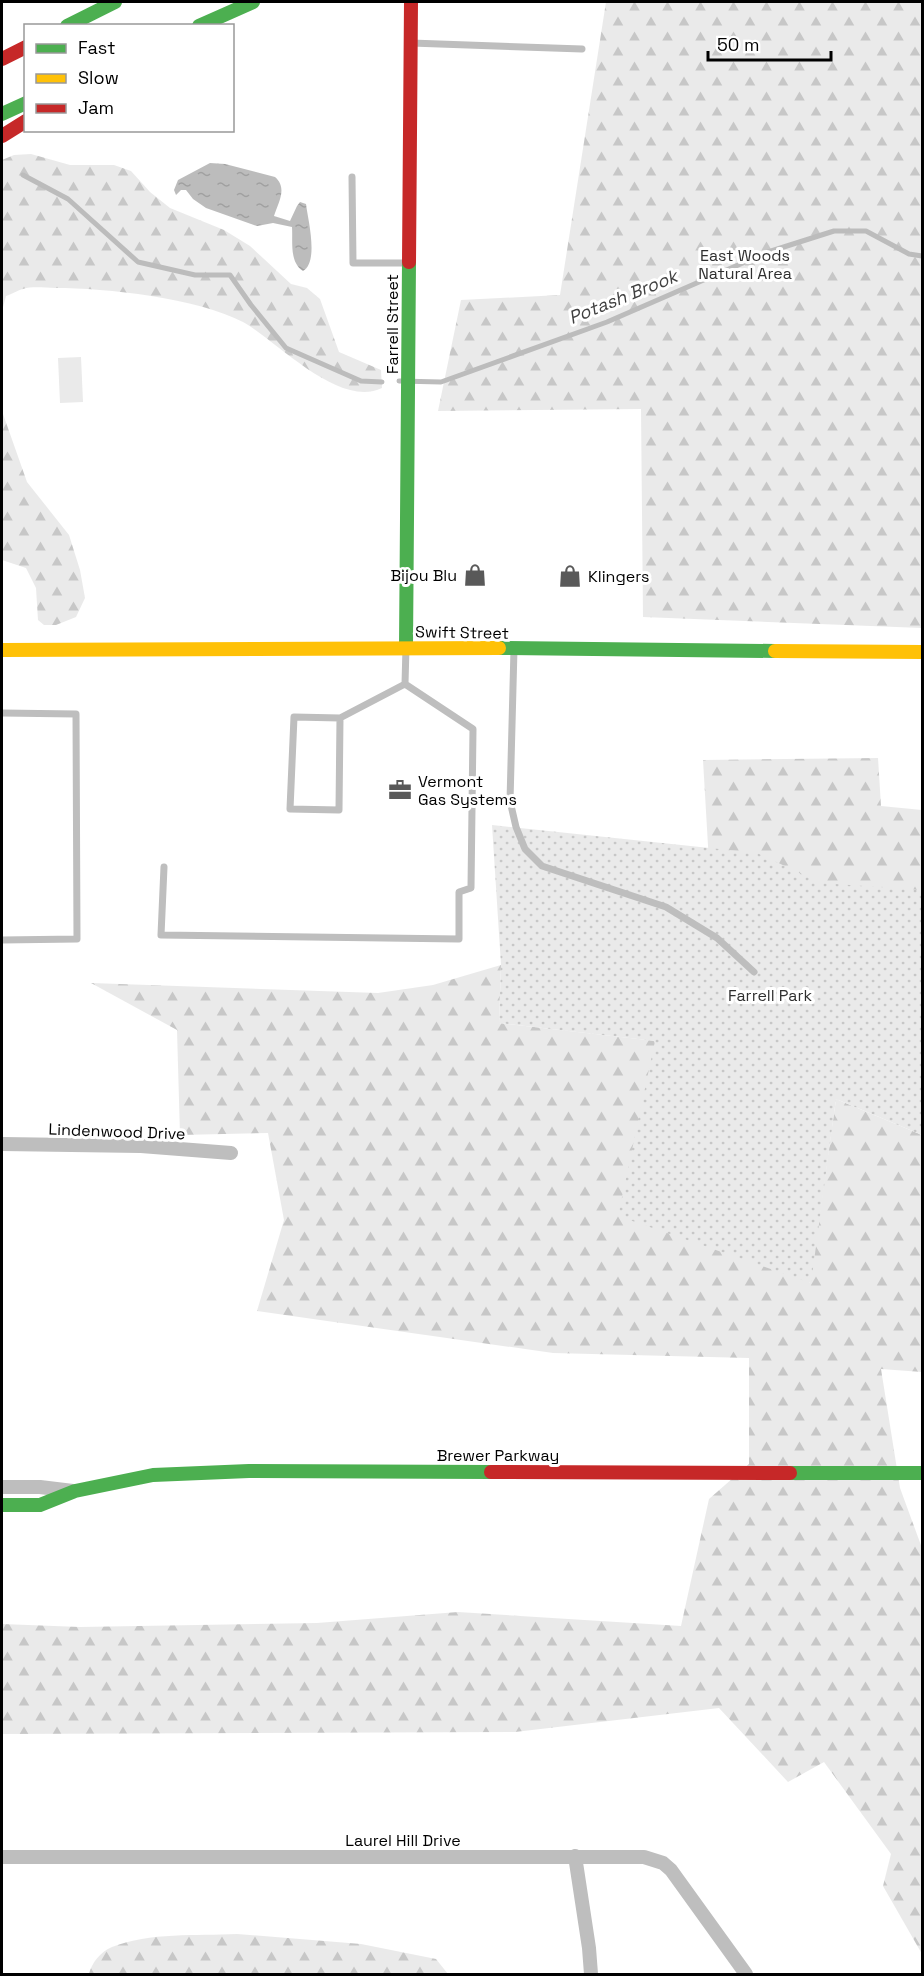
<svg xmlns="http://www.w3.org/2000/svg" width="924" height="1976" font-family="'Space Grotesk',sans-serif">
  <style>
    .grass { fill: #eaeaea }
    .forest { fill: url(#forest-firs) }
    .park { fill: url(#park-dots) }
    .water { fill: url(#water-ripples) }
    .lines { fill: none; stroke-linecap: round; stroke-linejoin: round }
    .stream { stroke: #bcbcbc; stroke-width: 5 }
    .lane { stroke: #bebebe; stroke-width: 7 }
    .street { stroke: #bebebe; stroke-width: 14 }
    .fast { stroke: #4caf50; stroke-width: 14 }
    .slow { stroke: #ffc107; stroke-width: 14 }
    .jam { stroke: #c62828; stroke-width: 14 }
    .labels { text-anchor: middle; stroke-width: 6; stroke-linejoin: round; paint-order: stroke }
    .park-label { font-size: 16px; fill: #2f2f2f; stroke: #fff }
    .street-label { font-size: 16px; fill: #000; stroke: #fff }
    .poi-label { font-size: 16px; fill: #000; stroke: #fff; text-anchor: start }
    .water-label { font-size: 18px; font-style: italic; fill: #404040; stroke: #fff }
  </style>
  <defs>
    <pattern id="forest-firs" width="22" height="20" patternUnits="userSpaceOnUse" patternTransform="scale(1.5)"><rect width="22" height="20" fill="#eaeaea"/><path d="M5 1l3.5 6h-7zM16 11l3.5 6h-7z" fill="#c7c7c7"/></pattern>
    <pattern id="park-dots" width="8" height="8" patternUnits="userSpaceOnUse" patternTransform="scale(1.5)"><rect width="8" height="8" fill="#eaeaea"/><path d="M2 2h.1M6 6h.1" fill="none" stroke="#c7c7c7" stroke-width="1.8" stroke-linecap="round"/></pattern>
    <pattern id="water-ripples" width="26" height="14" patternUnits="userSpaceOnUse" patternTransform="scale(1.5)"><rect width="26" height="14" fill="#bcbcbc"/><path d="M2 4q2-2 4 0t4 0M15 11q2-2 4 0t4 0" fill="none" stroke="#a0a0a0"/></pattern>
  </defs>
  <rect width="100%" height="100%" fill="#fff"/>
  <path class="grass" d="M81,357L83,402L60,403L58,358Z"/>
  <path class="forest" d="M606,2H922V628L643,617L641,409L438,411L461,300L560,295Z
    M31,154L70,165H114L131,171L150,192L170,208L224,230L250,246L291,284L307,288L320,299L339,352L381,370L382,388C339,409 277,341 243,322C197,298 107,288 55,288C45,288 33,286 23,289C18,290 12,294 6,296L2,311V160L14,155Z
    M2,359L3,414L27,482L69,535L80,570L85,598L76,617L56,625H44L38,620L36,588L26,568L2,560Z
    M878,758L881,806L922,810V1014L712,914L703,760Z
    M501,965L499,1023L656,1041L810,1283L836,1099L922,1135V1372L881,1369L900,1488L922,1548V1954L883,1886L891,1854L824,1762L788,1782L719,1708L515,1732L2,1734V1624L80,1627L317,1623L458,1612L681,1626L709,1499L749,1464V1358L553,1353L257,1311L284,1220L268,1133L180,1135L177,1030L91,983L378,993L433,985Z
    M237,1934L361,1944L436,1959L448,1974H89C91,1964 101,1951 112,1947C150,1932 196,1936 237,1934Z"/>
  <path class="park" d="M492,825L757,853L821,883L922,890V1135L836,1099L811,1283L618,1216L655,1041L499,1023L501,965Z"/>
  <path class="water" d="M210,163L225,164L275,177C288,188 278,203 274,216L290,221L297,206L300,202L306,204C308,220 319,262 303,271C289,262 293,241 292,227L273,223L257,226L206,208L193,199L186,190H181L176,195L174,190L178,180Z"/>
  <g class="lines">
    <path class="stream" d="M23,175L68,199L138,262L195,275H230L251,305L286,348L361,381L382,382
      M399,381L441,382L607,322L768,252L834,231H866L909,254L922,256"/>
    <path class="lane" d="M411,43L582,49
      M352,177L353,263H408
      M514,649L510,801L516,827L525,849L542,866L666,907L717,938L754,972
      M2,713L76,714L77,939L2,940
      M340,718L339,810L290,809L294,717L340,718L405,684L406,647
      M164,867L161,935L459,939V892L471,888L473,729L405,684"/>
    <path class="street" d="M2,1144L141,1146L231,1153
      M2,1487H40L73,1491
      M575,1856L589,1948L591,1974
      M2,1857H644L663,1863L671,1870L746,1974"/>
    <path class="fast" d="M67,26L115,2
      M199,26L253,2
      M2,114L26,103
      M406,647L409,262
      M499,648L775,651
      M790,1473H922
      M2,1505H40L75,1491L153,1475L249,1471L491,1472"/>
    <path class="slow" d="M2,650L499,648
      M775,651L922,652"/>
    <path class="jam" d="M2,59L26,47
      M2,136L26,121
      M409,262L411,2
      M491,1472L790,1473"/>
  </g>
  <defs>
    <g id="shop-bare" transform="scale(1.8)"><path d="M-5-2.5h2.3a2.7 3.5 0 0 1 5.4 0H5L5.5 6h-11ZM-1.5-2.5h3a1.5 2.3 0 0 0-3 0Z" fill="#595959" stroke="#fff" stroke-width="2.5" paint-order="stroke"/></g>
    <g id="office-bare" transform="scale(1.8)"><path d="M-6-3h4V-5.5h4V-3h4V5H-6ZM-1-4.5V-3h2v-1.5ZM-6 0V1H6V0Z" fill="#595959" stroke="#fff" stroke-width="2.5" paint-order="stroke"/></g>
  </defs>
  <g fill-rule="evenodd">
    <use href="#shop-bare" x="475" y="575"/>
    <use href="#shop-bare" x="570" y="576"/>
    <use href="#office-bare" x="400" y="790"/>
  </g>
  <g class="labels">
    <g class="park-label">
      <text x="745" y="261">East Woods<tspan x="745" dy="18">Natural Area</tspan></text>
      <text x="770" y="1001">Farrell Park</text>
    </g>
    <g class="street-label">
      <text transform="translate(392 324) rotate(-90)" y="6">Farrell Street</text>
      <text transform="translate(462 632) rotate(1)" y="6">Swift Street</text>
      <text transform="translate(117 1131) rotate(2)" y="6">Lindenwood Drive</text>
      <text x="498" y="1461">Brewer Parkway</text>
      <text x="403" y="1846">Laurel Hill Drive</text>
    </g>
    <g class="poi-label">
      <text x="457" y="581" text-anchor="end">Bijou Blu</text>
      <text x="588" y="582">Klingers</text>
      <text x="418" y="787">Vermont<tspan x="418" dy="18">Gas Systems</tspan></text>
    </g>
    <g class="water-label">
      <text transform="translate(623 297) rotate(-22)" y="6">Potash Brook</text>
    </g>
  </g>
  <rect width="924" height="1976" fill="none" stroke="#000000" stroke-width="6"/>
  <rect x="24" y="24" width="210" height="108" fill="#ffffff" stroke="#999999" stroke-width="1.5"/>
  <rect x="36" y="44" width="30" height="9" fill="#4caf50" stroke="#999999" stroke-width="1.5"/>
  <text x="78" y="54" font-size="18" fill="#000000">Fast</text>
  <rect x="36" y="74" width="30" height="9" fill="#ffc107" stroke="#999999" stroke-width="1.5"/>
  <text x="78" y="84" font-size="18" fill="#000000">Slow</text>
  <rect x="36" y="104" width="30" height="9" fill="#c62828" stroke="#999999" stroke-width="1.5"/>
  <text x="78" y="114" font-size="18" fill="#000000">Jam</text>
  <path d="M708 51v9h123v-9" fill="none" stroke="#000000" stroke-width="3"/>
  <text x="717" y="51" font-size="18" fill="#000000" stroke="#ffffff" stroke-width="4.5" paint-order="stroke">50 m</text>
</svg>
